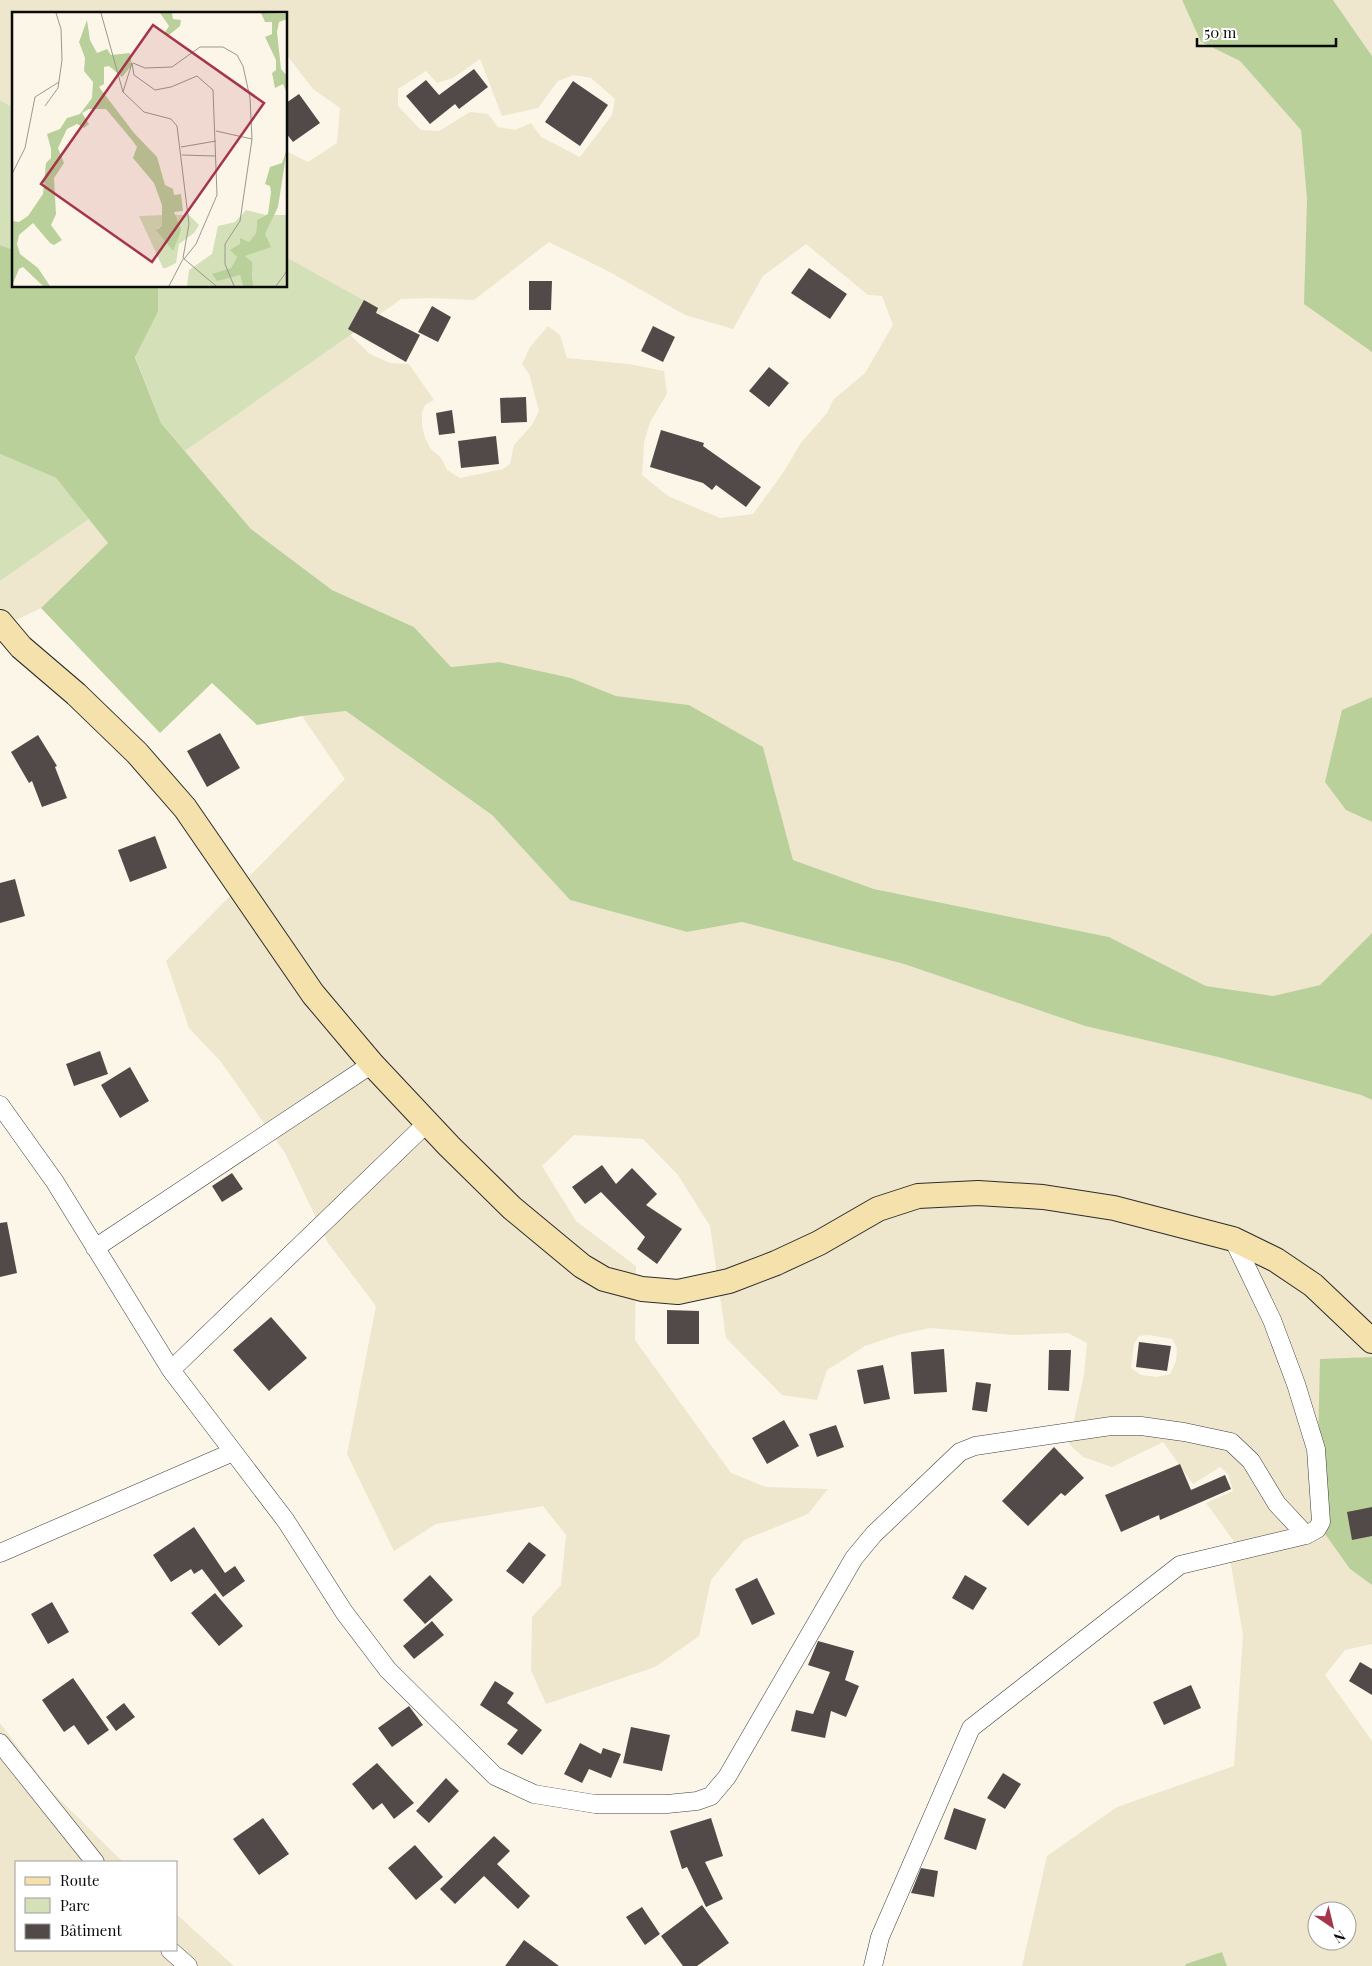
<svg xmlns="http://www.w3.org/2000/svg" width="1372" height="1966" font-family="'Playfair Display',serif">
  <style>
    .farmland { fill: #eee7cd; fill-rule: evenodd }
    .green { fill: #d4e1b8 }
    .forest { fill: #bad09a }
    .building { fill: #514a48 }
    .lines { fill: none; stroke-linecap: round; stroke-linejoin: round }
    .street-casing { stroke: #3d3d3d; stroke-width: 19 }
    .secondary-casing { stroke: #2c2c2c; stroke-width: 26 }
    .street { stroke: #fff; stroke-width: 18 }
    .secondary { stroke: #f4e1ac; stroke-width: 24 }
    .inset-road { fill: none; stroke: #9b9890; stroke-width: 1 }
    .view { fill: #a6354b; fill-opacity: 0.15; stroke: #a6354b; stroke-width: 2.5 }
    .inset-edge { fill: none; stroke: #0a0a0a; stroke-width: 2.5 }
  </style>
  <rect width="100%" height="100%" fill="#fcf6e9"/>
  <path class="farmland" d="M0,0H1182L1201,42L1240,61L1301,130L1307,200L1366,347L1372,352V697L1342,710L1346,810L1372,822V933L1320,985L1273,996L1206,986L1109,937L874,889L793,860L763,747L689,705L616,696L571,678L499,662L451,667L414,627L332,590L251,529L185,451L350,335L370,354L390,363L409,364L434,400L425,405L422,413V425L425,438L431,449L442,459L447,470L460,478L503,469L510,464L514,445L532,425L539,411L529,374L522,364L530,347L548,326L560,335L567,358L629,364L664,371L667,394L650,422L644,443L642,475L668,496L720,518L753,514L785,470L800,444L827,413L833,400L865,373L893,325L882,296L868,295L806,244L763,276L733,329L685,315L608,271L549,242L474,300L430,298L401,299L376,317L375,315L378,308L286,257V151L308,162L337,143L340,108L313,89L286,54V14H14V108L0,100ZM480,59L502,116L538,108L558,81L574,75L591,78L615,99L612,115L580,157L541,137L531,123L515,130L498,127L488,114L470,112L439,131L421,130L398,106V89L426,71L437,83L453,78Z
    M1333,0H1372V56Z
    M89,519L108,543L41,608L0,628V581Z
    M346,711L492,815L570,900L687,932L742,922L904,964L1085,1026L1222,1058L1361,1095L1372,1100V1357L1320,1360L1350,1569L1372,1585V1644L1345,1650L1325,1675L1372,1741V1966H1227L1222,1952L1185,1966H1022L1047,1856L1117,1807L1234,1766L1243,1635L1229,1553L1235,1543L1206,1503L1233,1491L1228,1474L1220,1467L1193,1484L1163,1442L1112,1467L1083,1457L1069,1444L1084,1374L1087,1343L1068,1333L1013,1335L930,1328L898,1335L865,1346L827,1370L817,1400L782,1395L726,1338L710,1226L678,1175L643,1139L574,1135L542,1166L576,1221L636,1266L635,1340L731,1473L766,1487L828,1489L808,1514L744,1540L711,1580L699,1636L655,1667L546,1704L531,1670L532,1617L561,1585L566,1535L543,1506L436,1524L394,1551L347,1454L376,1306L328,1243L285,1153L221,1062L189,1028L166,961L345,779L302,716ZM1149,1335L1172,1339L1177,1348L1176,1361L1170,1374L1156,1377L1141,1375L1131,1368L1134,1344L1139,1336ZM1317,1911H1347V1941H1317Z
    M0,1723L50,1790L123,1862H16V1950H176V1914L234,1966H0Z"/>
  <path class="green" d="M0,100L14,108V250L0,245Z
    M286,257L378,308L375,315L376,317L185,451L161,423L135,356L158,312V286H286Z
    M0,454L56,478L89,519L0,581Z"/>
  <path class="forest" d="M1182,0H1333L1372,56V352L1304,304L1307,200L1301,130L1240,61L1201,42Z
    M0,245L14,250V286H78L81,288L158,286V312L135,357L161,423L251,529L332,590L414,627L451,667L499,662L571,678L616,696L689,705L763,747L793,860L874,889L1109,937L1206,986L1273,996L1320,985L1372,933V1100L1361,1095L1222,1058L1085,1026L904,964L742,922L687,932L570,900L492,815L346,711L302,716L257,725L212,683L160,733L41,608L108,543L56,478L0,454Z
    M1372,697V822L1346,810L1325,782L1342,710Z
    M1372,1357V1585L1350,1569L1311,1514L1318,1447L1320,1359Z
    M1222,1952L1227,1966H1185L1186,1964Z"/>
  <path class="building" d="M474,69L488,87L459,109L455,104L430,124L406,96L426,80L439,95Z
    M573,81L608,105L580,146L545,122Z
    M299,94L320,123L293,142L286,133V103Z
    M809,268L847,294L830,319L791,293Z
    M529,281H552L551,310H529Z
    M364,300L378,308L376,313L420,335L406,362L348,329Z
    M432,306L451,317L438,342L418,332Z
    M653,326L675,337L663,362L641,351Z
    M769,367L789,383L769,407L749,391Z
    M526,397L527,422L501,423L500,398Z
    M452,410L455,433L439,435L436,413Z
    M661,430L704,443L703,446L761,487L746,507L716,485L712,490L703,483L650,467Z
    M496,436L499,464L461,468L458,441Z
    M220,733L240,768L207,787L187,751Z
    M38,735L57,766L55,767L67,798L42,807L32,781L29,783L11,752Z
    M155,836L167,868L130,882L118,850Z
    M15,879L25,916L0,923V883Z
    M100,1051L108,1074L74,1086L66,1064Z
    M130,1067L149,1101L120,1118L101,1085Z
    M602,1165L616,1184L632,1168L657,1194L646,1205L682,1229L657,1264L637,1249L645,1237L601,1192L585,1204L572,1187Z
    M232,1173L243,1189L222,1202L212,1186Z
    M7,1222L17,1273L0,1277V1223Z
    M667,1310L699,1311V1344H667Z
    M271,1317L307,1358L269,1391L233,1350Z
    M1139,1342L1171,1346L1167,1371L1136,1367Z
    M944,1349L947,1392L914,1394L911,1352Z
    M1049,1350H1071L1069,1391L1048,1390Z
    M883,1365L890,1399L864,1404L857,1370Z
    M976,1382L991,1384L987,1412L972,1410Z
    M784,1420L799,1446L767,1464L752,1438Z
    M836,1425L844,1447L817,1457L809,1434Z
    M1054,1447L1084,1478L1065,1496L1061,1493L1028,1526L1002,1501Z
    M1180,1464L1191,1490L1225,1475L1231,1489L1160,1520L1159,1515L1121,1532L1105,1495Z
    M1372,1507V1536L1352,1540L1347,1512Z
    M194,1527L225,1573L235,1566L245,1581L223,1597L202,1569L194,1574L191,1569L171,1582L153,1555Z
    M529,1542L546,1555L523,1584L506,1571Z
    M430,1575L453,1600L425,1624L403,1600Z
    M965,1575L987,1588L973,1610L952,1598Z
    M757,1578L775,1614L752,1625L735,1589Z
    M215,1593L243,1626L219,1646L191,1613Z
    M52,1602L69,1632L48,1644L31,1614Z
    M432,1621L444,1635L414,1659L403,1646Z
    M818,1641L854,1651L845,1680L859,1686L846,1717L831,1711L825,1738L791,1731L796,1710L813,1714L830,1672L808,1665Z
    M1360,1662L1372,1669V1695L1349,1681Z
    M73,1678L109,1730L88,1745L74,1725L64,1732L42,1700Z
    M495,1681L514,1693L507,1703L542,1730L522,1755L507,1744L518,1730L480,1705Z
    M1191,1685L1201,1708L1164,1725L1153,1702Z
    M124,1703L135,1717L116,1731L106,1717Z
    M409,1706L423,1725L392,1747L378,1728Z
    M631,1727L670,1735L662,1771L623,1763Z
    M580,1743L601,1754L603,1748L621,1754L611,1778L589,1769L582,1783L564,1774Z
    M377,1763L414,1803L394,1819L382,1803L373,1810L352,1784Z
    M1003,1773L1021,1784L1005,1809L987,1798Z
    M446,1778L459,1791L429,1823L416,1811Z
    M954,1808L986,1819L976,1850L944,1839Z
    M263,1818L289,1854L259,1875L233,1839Z
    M711,1818L723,1856L705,1862L723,1899L706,1907L687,1867L682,1869L670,1831Z
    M494,1836L510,1851L497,1864L530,1896L518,1909L484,1876L455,1904L440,1889Z
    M415,1845L443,1877L416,1900L388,1868Z
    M921,1868L938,1871L934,1897L911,1893Z
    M702,1905L729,1943L697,1966H683L661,1936Z
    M642,1907L660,1934L645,1945L626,1917Z
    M524,1940L559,1966H505Z"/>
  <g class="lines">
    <g class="street-casing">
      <path id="street" d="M0,1105L55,1182L171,1370L286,1521L344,1612L388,1670L495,1776L534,1794L595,1804H667L697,1801L711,1796L727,1777L854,1558L874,1534L960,1452L975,1446L1111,1426H1141L1184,1432L1231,1442L1251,1461L1277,1504L1306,1535L1317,1529L1321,1522L1316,1449L1296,1384L1272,1320L1233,1239
        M95,1248L372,1064
        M171,1370L427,1123
        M0,1553L233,1452
        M0,1743L95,1862
        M170,1950L188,1966
        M873,1966L880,1937L971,1728L1180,1565L1306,1535"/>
    </g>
    <g class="secondary-casing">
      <path id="secondary" d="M0,622L21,647L76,694L137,753L185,808L313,994L372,1064L449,1146L512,1208L582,1266L604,1279L642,1289L678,1292L729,1281L776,1263L819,1243L878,1209L918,1196L978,1193L1043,1197L1114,1208L1233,1239L1276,1260L1313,1285L1372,1341"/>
    </g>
    <use href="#street" class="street"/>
    <use href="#secondary" class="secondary"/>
  </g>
  <g transform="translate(12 12)">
    <rect width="275" height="275" fill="#fcf6e9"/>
    <path d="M234,198L254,203L245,208L244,222L237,230L219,238L225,245L219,256L211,260L217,265L228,263L231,274H175L177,258L200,242L206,214L223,210ZM151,203L150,214L145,216L161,239L162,203H177L187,213L182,221L167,232L164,251L154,256H151L127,204ZM262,203H275V274H241V261L233,244L250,236L255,229L252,223Z" fill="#d4e1b8"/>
    <path d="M148,1H160L161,7L169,8L168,14L156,24L152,22L157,14ZM249,1L275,2V7L267,10L265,20L269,57L275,64V81L271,72L263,76L260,61L264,58V48L253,25L260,22V10H253ZM75,8L78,28L85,41L95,37L99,43L118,41L120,53L110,65L97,54L92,55V72L87,75L122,121L145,145L153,173L161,177L162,183L169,182L171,199L162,200L169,217L167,224L161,239L144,218L150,214V193L142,171L121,146L125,135L120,128L94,97H77L70,101L77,112L72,116L65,112L55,117L46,136L52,151L42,166L44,202L39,213L50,228L42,233L38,231L21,211L7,223L5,232L8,242L26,256L38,274H31L11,255L7,257L0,274V209L7,210L16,204L31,182L34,151L39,146V137L35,122L48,117L55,106L68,102L80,86L81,70L72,59L73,46L67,30ZM275,137L266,195L253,222L259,235L233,244L240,250L241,274H231L228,263L205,269L200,262L219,256L225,245L218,238L228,232V226L237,230L244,221L245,208L256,202L259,180L258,174L253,172L258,155L270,151Z" fill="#bad09a"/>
    <path class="inset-road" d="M89,1L111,80L132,100L159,107L165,114L177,212L171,246L204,274M121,51L133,56L160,55L188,35H211L225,43L231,54L238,86L240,127L228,209L213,232V252L222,274M111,80L120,51L122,63L143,78L159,75L185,64L201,78L205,183L184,232L172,247M33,94L46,76L50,48L49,17L44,1M204,119L240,127M169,135L204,129M170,143L203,144M0,162L13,136L23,85L47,70M157,274L171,247M264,274L275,259"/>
    <path class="view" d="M141,13L252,91L140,250L29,172Z"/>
    <rect width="275" height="275" class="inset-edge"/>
  </g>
  <rect x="15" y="1861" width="162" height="90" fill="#ffffff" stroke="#9d9d9d"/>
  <rect x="25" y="1877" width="25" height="8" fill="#f4e1ac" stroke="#9d9d9d"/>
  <text x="60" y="1886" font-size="15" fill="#0a0a0a">Route</text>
  <rect x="25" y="1898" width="25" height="15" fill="#d4e1b8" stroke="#9d9d9d"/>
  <text x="60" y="1911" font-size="15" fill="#0a0a0a">Parc</text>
  <rect x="25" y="1924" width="25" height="15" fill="#514a48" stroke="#9d9d9d"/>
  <text x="60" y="1936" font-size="15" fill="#0a0a0a">Bâtiment</text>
  <g transform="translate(1332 1926) rotate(145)"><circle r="24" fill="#ffffff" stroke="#9d9d9d"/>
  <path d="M0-4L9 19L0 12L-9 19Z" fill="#a6354b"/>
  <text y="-8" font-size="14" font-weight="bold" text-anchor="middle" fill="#0a0a0a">N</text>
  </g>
  <path d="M1197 38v8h139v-8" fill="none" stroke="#0a0a0a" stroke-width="2.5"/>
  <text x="1204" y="38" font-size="15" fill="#0a0a0a" stroke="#ffffff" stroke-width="4" paint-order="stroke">50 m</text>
</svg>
